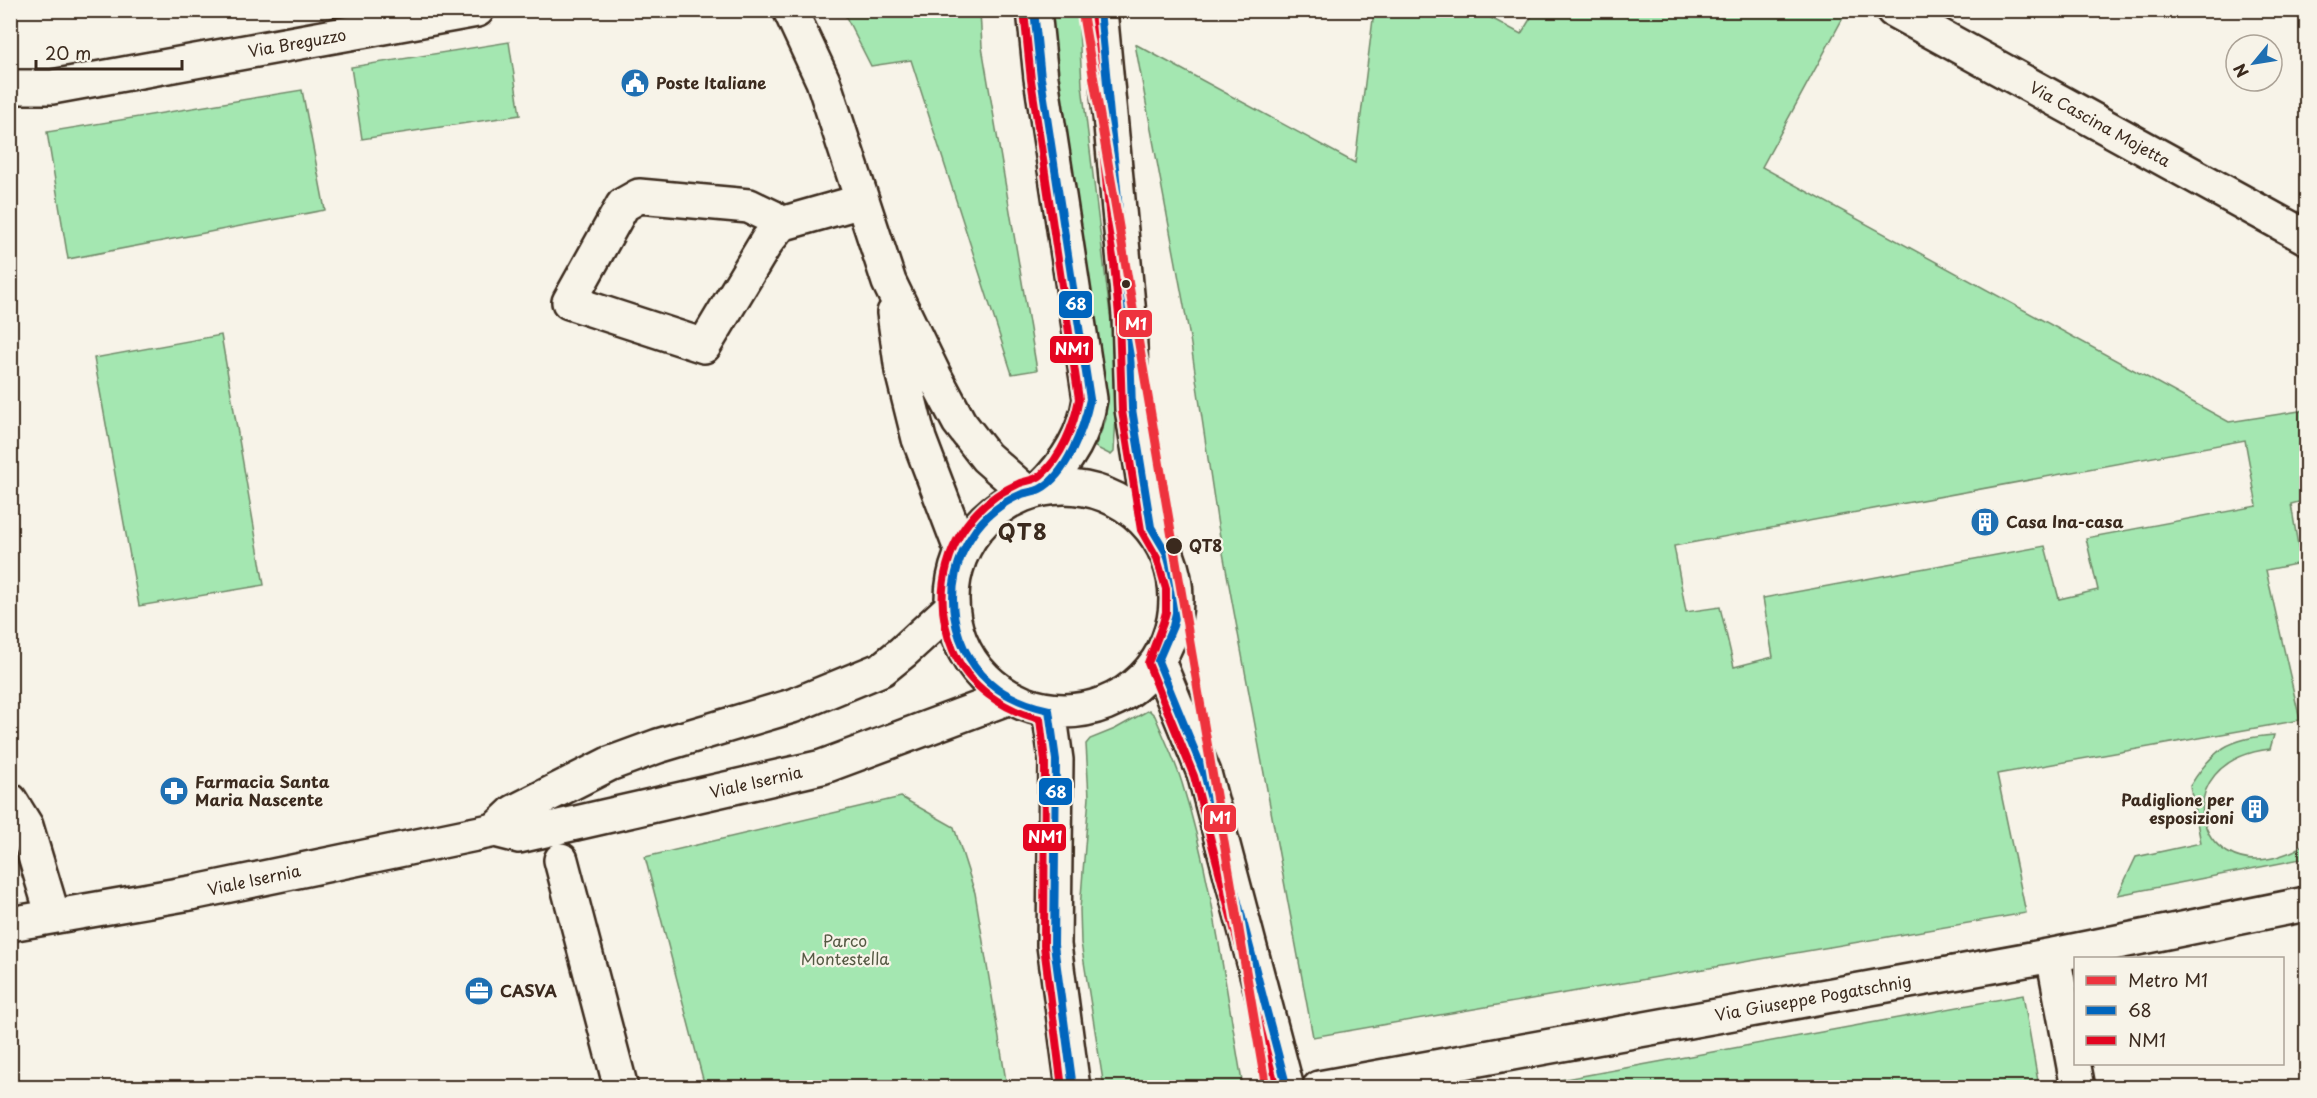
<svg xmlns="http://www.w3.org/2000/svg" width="2317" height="1098" font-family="'Playpen Sans',sans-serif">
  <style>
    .green { fill: #a4e7b1; stroke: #708868; stroke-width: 1.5; fill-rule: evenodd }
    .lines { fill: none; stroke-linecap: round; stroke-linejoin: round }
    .minor-casing { stroke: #3b2a1e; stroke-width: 38 }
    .minor { stroke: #f7f3e8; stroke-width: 33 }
    .bus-1-casing { stroke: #f7f3e8; stroke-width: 12 }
    .bus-2-casing { stroke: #f7f3e8; stroke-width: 12 }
    .bus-1 { stroke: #0065bd; stroke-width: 8 }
    .bus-2 { stroke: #e40520; stroke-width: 8 }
    .metro-1-casing { stroke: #f7f3e8; stroke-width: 14 }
    .metro-1 { stroke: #ee333e; stroke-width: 9 }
    .bus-dot { fill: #3b2a1e; stroke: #f7f3e8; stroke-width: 2 }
    .labels { text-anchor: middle; stroke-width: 4.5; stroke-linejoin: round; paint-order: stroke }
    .street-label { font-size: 16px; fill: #3b2a1e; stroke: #f7f3e8 }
    .poi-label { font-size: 16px; font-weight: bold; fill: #3b2a1e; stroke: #f7f3e8; text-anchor: start }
    .stop-label { font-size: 16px; font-weight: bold; fill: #3b2a1e; stroke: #f7f3e8; text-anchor: start }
    .park-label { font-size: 16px; fill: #555943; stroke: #f7f3e8 }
    .district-label { font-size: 22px; font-weight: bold; letter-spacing: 1.5px; fill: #3b2a1e; stroke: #f7f3e8 }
    .line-badge { stroke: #f7f3e8; stroke-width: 2 }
    .badge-label { font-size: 16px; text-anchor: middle; font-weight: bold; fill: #fff }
  </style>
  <rect width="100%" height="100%" fill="#f7f3e8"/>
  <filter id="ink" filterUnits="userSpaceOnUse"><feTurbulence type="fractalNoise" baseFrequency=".0167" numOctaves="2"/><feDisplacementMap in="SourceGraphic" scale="12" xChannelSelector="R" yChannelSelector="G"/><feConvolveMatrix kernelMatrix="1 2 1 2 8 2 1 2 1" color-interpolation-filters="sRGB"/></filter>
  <g filter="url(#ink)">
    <path class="green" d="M1837,10L1845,14L1762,167L2229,422L2306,410V500L2291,504L2301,563L2266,570L2300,720L1997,774L2026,913L1313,1037L1218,526L1190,338L1135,44L1355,163L1374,11H1478L1521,34L1535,11ZM2245,440L2257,506L2086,538L2098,590L2059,599L2045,546L1763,598L1773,657L1734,667L1720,607L1686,612L1674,546Z
      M843,11H980L982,47L1037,370L1012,374L911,60L871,66Z
      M1047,11H1078L1082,85L1118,379L1114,452L1111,455L1095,447L1106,419V402L1056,81Z
      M509,42L520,115L362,139L351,67Z
      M302,90L325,210L68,259L47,132Z
      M221,335L264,585L139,606L94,358Z
      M1149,710L1155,716C1164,738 1175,760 1182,783C1213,882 1225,986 1243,1087H1104L1081,943L1080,909L1089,797L1086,744L1090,739L1115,729Z
      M2274,735L2270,749C2164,762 2195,883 2280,856C2291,852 2300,850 2306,840V858L2118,895L2136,857L2201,843L2190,786C2213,749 2229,738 2274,735Z
      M901,797L954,827L975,893L1007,1087H705L645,857Z
      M2023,995L2039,1087H1522Z"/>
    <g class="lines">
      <g class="minor-casing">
        <path id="minor" d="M790,10L823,81L889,282L935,377L959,422L986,457L1027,493
          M1034,10L1041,78L1090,399C1085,434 1066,464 1040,489
          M1100,10L1129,315L1132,409L1151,527
          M1893,10L2306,237
          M10,87H52L477,10
          M781,224L772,217L749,206L639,196L623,205L569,302L704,346L767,241L781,224L862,201
          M894,313L902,371L919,439L962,552
          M952 599a112 112 0 1 1 224 0a112 112 0 1 1-224 0Z
          M1158,661L1204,773L1287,1088
          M1049,710L1056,760L1054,945L1073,1088
          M10,800L26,826L53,916
          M495,830L514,812L609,764L658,746L792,706L882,669L903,652L952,607
          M561,860L621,1088
          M10,924L196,892L495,830L519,836L822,767L1010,697
          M2053,955L2078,1088
          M1319,1088L2053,955L2306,904"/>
      </g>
      <use href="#minor" class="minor"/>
      <g class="bus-1-casing">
        <path id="bus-1" d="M1034,10L1041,78L1090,399C1084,427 1067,475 1040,489C1034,492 1028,492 1022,494C1003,502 984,516 973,534C939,583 949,654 998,689C1014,700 1031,706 1049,710L1056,760L1054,945L1073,1088
          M1100,10L1129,315L1132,409L1151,527L1167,554L1176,588V613L1173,626L1158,661L1204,773L1287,1088"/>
      </g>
      <g class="bus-2-casing">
        <path id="bus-2" d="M1024,11L1031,80L1079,399C1074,425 1062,457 1041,475C1034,481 1028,480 1020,483C1012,487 1003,491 996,496C946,532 930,594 953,650C968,686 1003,710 1040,719L1045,761L1044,946L1062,1088
          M1090,11L1119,316L1122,411L1141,530L1157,558L1166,589V612L1163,623L1148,663L1194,776L1276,1088"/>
      </g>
      <use href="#bus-1" class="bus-1"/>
      <use href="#bus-2" class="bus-2"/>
      <g class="metro-1-casing">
        <path id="metro-1" d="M1082,10L1266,1088"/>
      </g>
      <use href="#metro-1" class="metro-1"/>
    </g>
  </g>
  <defs>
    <g id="civic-disc" transform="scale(1.5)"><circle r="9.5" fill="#1f6fb2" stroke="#f7f3e8"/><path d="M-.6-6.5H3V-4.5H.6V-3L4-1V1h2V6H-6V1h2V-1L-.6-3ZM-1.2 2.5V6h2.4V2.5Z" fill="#fff"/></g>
    <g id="building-disc" transform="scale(1.5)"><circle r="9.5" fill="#1f6fb2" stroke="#f7f3e8"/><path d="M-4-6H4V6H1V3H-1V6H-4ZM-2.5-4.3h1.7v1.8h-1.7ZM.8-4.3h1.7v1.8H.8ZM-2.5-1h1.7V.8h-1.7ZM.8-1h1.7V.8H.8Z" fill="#fff"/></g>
    <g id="pharmacy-disc" transform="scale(1.5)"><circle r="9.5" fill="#1f6fb2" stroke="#f7f3e8"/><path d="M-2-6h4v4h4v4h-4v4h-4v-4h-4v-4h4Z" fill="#fff"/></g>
    <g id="office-disc" transform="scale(1.5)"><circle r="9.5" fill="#1f6fb2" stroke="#f7f3e8"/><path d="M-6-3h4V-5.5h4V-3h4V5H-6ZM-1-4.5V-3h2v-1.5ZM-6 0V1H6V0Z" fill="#fff"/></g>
  </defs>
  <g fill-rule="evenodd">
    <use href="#civic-disc" x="635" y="83"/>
    <use href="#building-disc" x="1985" y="522"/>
    <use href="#pharmacy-disc" x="174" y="791"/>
    <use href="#building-disc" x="2255" y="809"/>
    <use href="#office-disc" x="479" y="991"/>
  </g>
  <g class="bus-dot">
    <circle cx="1126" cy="284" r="5"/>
    <circle cx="1174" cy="546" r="9"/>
  </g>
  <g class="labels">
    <g class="street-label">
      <text transform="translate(297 43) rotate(-10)" y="6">Via Breguzzo</text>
      <text transform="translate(2100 124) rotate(29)" y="6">Via Cascina Mojetta</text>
      <text transform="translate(756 782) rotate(-13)" y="6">Viale Isernia</text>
      <text transform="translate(254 880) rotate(-12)" y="6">Viale Isernia</text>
      <text transform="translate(1813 998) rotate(-10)" y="6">Via Giuseppe Pogatschnig</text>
    </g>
    <g class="poi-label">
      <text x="656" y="89">Poste Italiane</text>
      <text x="2006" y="528">Casa Ina-casa</text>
      <text x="195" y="788">Farmacia Santa<tspan x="195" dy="18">Maria Nascente</tspan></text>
      <text x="2234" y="806" text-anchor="end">Padiglione per<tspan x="2234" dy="18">esposizioni</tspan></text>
      <text x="500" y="997">CASVA</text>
    </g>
    <g class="stop-label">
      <text x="1189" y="552">QT8</text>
    </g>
    <g class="park-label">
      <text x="845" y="947">Parco<tspan x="845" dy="18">Montestella</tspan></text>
    </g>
    <g class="district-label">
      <text x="1023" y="540">QT8</text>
    </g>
  </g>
  <g class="line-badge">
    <rect x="1058" y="290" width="35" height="29" rx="6" fill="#0065bd"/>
    <rect x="1118" y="309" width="35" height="29" rx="6" fill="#ee333e"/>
    <rect x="1049" y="335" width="45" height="29" rx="6" fill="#e40520"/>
    <rect x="1038" y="777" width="35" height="29" rx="6" fill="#0065bd"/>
    <rect x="1203" y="804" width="34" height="29" rx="6" fill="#ee333e"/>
    <rect x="1022" y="823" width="45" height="29" rx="6" fill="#e40520"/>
  </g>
  <g class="badge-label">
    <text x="1076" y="310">68</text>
    <text x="1136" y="330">M1</text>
    <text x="1072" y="355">NM1</text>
    <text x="1056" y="798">68</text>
    <text x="1220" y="824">M1</text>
    <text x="1045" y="843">NM1</text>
  </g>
  <rect width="2317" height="1098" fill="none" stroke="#f7f3e8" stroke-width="36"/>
  <rect x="18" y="18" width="2281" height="1062" fill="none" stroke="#3b2a1e" stroke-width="2" filter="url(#ink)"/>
  <rect x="2074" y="957" width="210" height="108" fill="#f7f3e8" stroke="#aca397" stroke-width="1.5"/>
  <rect x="2086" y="976" width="30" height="9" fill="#ee333e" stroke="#aca397" stroke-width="1.5"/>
  <text x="2128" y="987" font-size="18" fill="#3b2a1e">Metro M1</text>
  <rect x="2086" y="1006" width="30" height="9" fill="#0065bd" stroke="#aca397" stroke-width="1.5"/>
  <text x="2128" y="1017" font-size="18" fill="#3b2a1e">68</text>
  <rect x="2086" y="1036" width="30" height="9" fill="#e40520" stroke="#aca397" stroke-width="1.5"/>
  <text x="2128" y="1047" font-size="18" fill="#3b2a1e">NM1</text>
  <g transform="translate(2254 63) rotate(240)"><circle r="28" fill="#f7f3e8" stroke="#aca397" stroke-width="1.5"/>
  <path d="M0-4.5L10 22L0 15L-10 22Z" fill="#1f6fb2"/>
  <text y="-9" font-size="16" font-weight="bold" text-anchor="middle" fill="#3b2a1e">N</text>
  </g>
  <path d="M36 60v9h146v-9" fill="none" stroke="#3b2a1e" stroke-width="3"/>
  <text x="45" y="60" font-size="18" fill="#3b2a1e" stroke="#f7f3e8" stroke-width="4.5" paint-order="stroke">20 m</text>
</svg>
